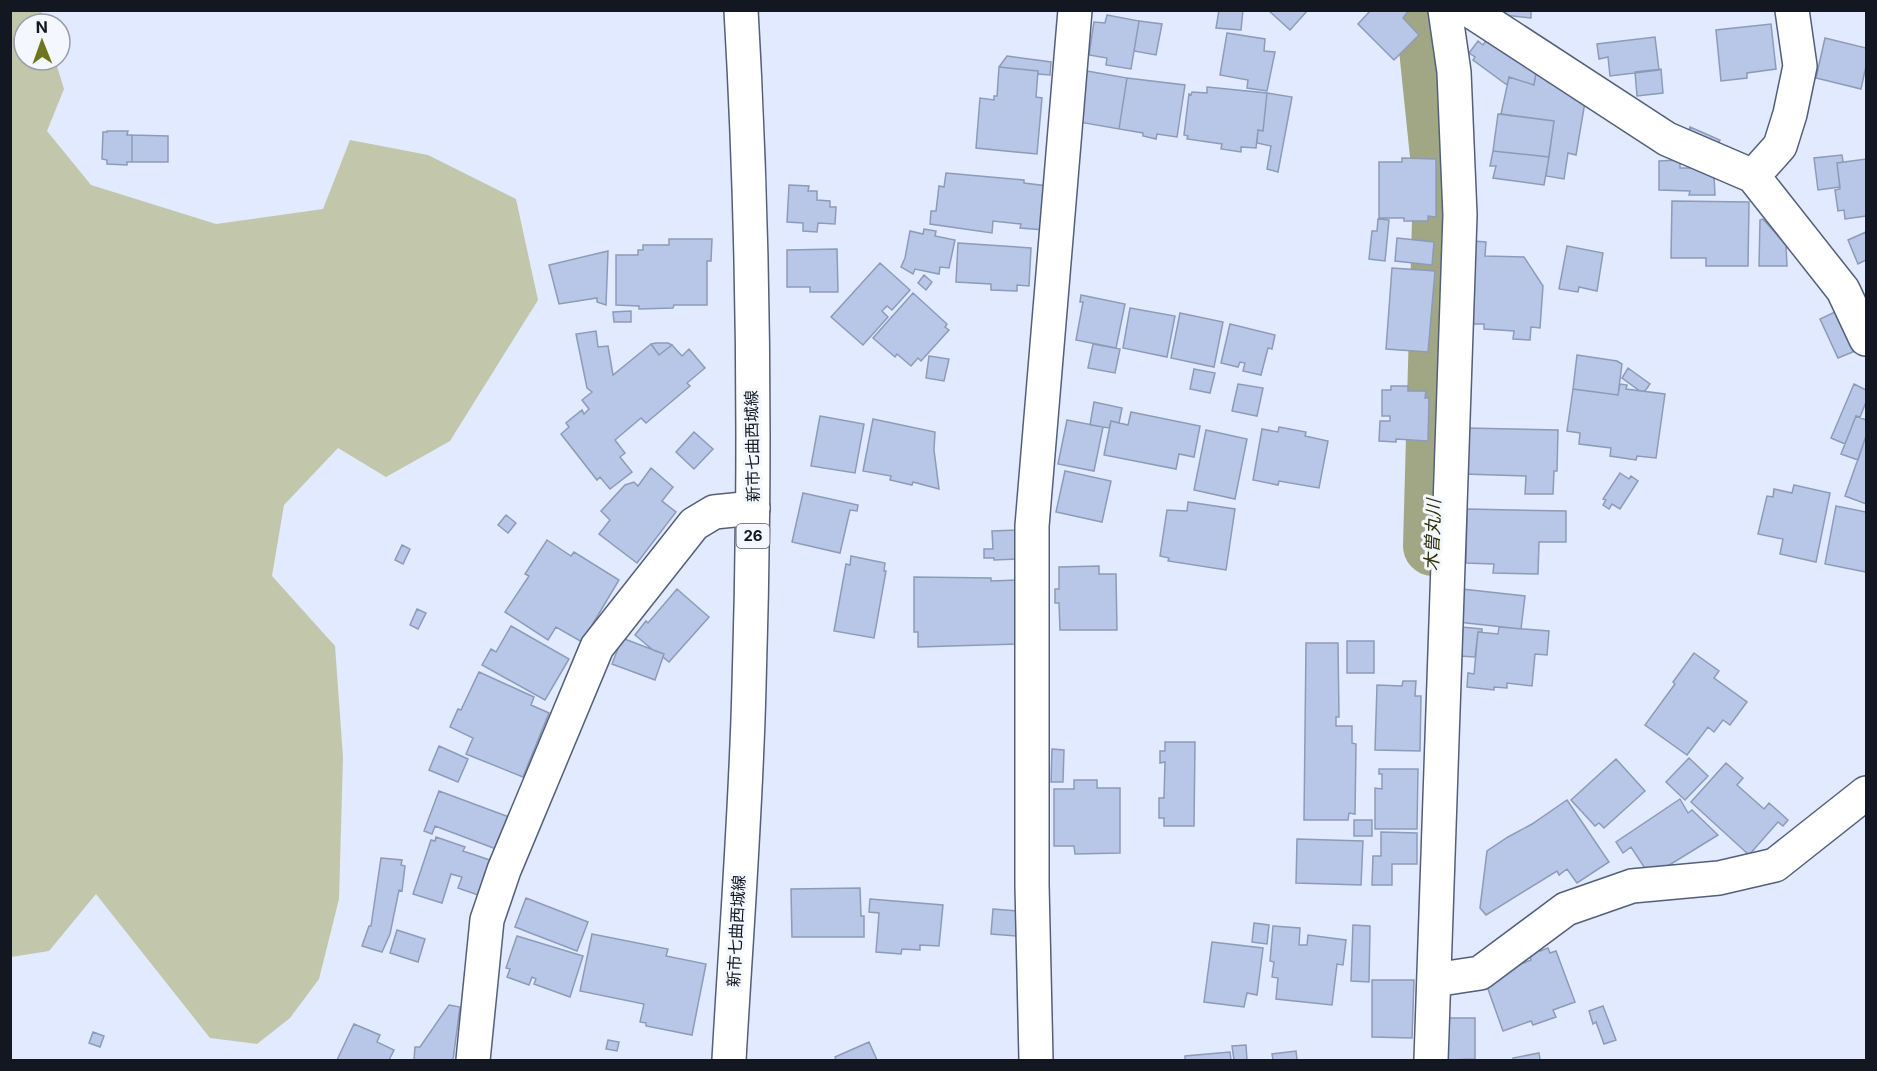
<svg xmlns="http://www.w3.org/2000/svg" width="1877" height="1071" font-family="Inter,'Noto Sans JP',sans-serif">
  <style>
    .green { fill: #c2c6aa }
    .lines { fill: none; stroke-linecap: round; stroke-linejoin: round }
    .river { stroke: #a1a784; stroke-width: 60 }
    .building { fill: #b8c7e7; stroke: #8d9bb9; stroke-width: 1.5 }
    .minor-casing { stroke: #535f7b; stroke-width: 36 }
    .major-casing { stroke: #535f7b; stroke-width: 36 }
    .minor { stroke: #fff; stroke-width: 33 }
    .major { stroke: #fff; stroke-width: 33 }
    .labels { text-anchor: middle; stroke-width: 6; stroke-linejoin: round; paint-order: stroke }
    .shield { fill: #f4f7fe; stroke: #565a64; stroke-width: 1.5 }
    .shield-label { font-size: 15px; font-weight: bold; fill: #121722 }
    .street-label { font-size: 16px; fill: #121722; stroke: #f4f7fe }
    .water-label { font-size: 18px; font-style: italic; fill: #2e3105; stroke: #f4f7fe }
  </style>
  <rect width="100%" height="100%" fill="#e1eafe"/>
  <path class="green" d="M41,11L45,24H24V60H55L64,89L47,131L91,185L216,224L323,209L350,140L428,155L516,199L538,300L450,441L386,477L338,448L284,505L272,576L335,646L343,757L339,899L319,979L290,1018L257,1044L210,1038L96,894L49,951L11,957L10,11Z"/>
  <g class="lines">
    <path class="river" d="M1425,10L1443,185L1433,546"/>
  </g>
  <path class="building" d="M1219,10H1243L1241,30L1216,28Z
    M1268,10H1308L1290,30Z
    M1371,10H1409L1403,18L1419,35L1394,60L1358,24Z
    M1506,10H1531V18L1505,15Z
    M1107,15L1139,21L1131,69L1106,65L1107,58L1089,55L1094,22L1105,23Z
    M1139,21L1162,24L1156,55L1134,51Z
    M1771,24L1776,69L1747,73V78L1721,81L1716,30Z
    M1493,31L1538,63L1534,85L1509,77L1507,85L1473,60L1475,57L1469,53L1478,41L1483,45Z
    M1227,33L1265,39L1264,51L1275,52L1267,91L1247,88L1248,80L1220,75Z
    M1655,37L1659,70L1610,76L1608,57L1599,59L1597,44Z
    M1825,38L1866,48V66L1861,89L1816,78Z
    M1007,56L1051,62L1050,75L1038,74V71L999,67Z
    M1537,65L1586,96L1576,155L1568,153L1564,179L1546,176L1554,121L1501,114L1509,77L1534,85Z
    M999,67L1038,71L1036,97L1042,98L1037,154L976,148L980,98L994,100V96H997Z
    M1661,69L1663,93L1637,96L1635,72Z
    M1087,71L1127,78L1119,129L1079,122Z
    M1127,78L1185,85L1177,137L1157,134L1156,139L1143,136V133L1119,129Z
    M1207,87L1267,93L1263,131L1258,130L1256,148L1241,147V152L1221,149L1222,144L1187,139L1188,136L1184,135L1189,94L1191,95L1192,92L1207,93Z
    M1267,93L1292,97L1278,172L1267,169L1271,146L1257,143L1258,130L1263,131Z
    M1498,114L1554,121L1549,157L1493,151Z
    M1690,127L1720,140L1715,149L1687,137Z
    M107,131H128L127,135H132V162H127V165L107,164V160L102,159L103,132H107Z
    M132,135L168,136V162H132Z
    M1493,151L1549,157L1544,185L1493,178L1496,166H1490Z
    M1842,155L1843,162L1837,163L1840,187L1818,190L1814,158Z
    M1402,158L1436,159V217L1428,216V221H1404V218H1379V162H1402Z
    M1866,159V216L1845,219L1844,210L1838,211L1835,190L1840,189L1837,163Z
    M1680,160V168H1694L1714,176L1715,195H1689L1690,191L1659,190V161Z
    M946,173L1024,180V183L1048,186L1044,230L1020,228L1021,224L993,221L992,233L930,224L931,211H936L939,186L944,187Z
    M789,185L809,186L808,191H817V200L830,201V207H836L835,224L818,223L817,232L803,231V223L787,222Z
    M1672,201L1749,202L1748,266H1706V258H1671Z
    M1378,219L1389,220L1385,261L1369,259L1372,231H1377Z
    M1763,219L1786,245L1787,266H1759L1760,220Z
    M924,229L936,231L935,236L955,240L949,268L940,267L939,274L915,269L913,274L901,267L905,258L910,231L923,234Z
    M1866,232V260L1858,264L1848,240Z
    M1397,238L1434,242L1432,265L1395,261Z
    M669,239H712L711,261H707V305H674L673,308L639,309V306L616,305V255H638V250H643V245H669Z
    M1473,241L1486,242L1485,256L1524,257L1543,286L1540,328L1531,327L1530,340L1513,339L1514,331L1484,329V324H1472L1474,293H1470Z
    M958,243L1031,248L1029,286L1017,285V291L991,290V284L956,282Z
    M1567,246L1603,253L1597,291L1579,287L1578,292L1559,289Z
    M837,249L838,292H810V287H787V250Z
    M608,251L606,305L597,302V298L559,304L549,265Z
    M880,263L910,290L892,310L887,306L882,311L888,317L863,345L831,317Z
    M1392,268L1435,271L1428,352L1386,349Z
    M924,275L932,282L926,290L918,283Z
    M913,293L947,324L945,327L949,330L921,361L918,358L911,366L897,354L895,357L873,338Z
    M1081,295L1125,304L1116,348L1076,340L1083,302H1080Z
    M1130,308L1175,316L1167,357L1123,348Z
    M631,311V322H614L613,312Z
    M1837,311L1855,351L1838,358L1820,319Z
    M1180,313L1223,322L1214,367L1171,358Z
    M1230,324L1275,335L1272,349L1268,348L1261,375L1243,371L1245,363L1240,362L1238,367L1221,363Z
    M596,331L598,347L608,346L613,375L651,344L659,355L672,345L682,356L689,349L705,368L687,383L690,386L646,423L641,418L615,440L625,453L620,457L632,472L610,489L600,477L597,480L561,434L569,427L566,423L582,410L584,414L589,409L582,400L592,392L587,388L576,334Z
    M656,343H668L672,345L659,355L651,344Z
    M1093,344L1120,349L1115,373L1088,368Z
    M1577,355L1617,361L1622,364L1618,395L1573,389Z
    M929,356L949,359L944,381L926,378Z
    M1628,368L1650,384L1645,391H1640L1622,378Z
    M1194,369L1215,373L1210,393L1190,389Z
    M1238,384L1263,388L1257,416L1232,411Z
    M1620,384L1627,385L1626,389L1665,394L1656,458L1637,456L1636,460L1610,456L1611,448L1579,444L1580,433L1567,431L1573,389L1618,395Z
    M1854,384L1866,390V402L1860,417L1856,416L1845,444L1831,438Z
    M1391,386H1408V391H1426L1425,398H1429L1428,441L1396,439V442L1379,441L1380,421H1390V416H1382V390H1391Z
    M1094,402L1122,408L1119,423L1111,421L1109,428L1090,425Z
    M1131,412L1200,426L1194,457L1179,454L1176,469L1104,455L1111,421L1128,425Z
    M820,416L864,424L855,473L811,466Z
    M1856,416L1866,420V436L1858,460L1841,454Z
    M873,419L935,432L934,450L939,489L913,482L912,485L890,480L891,476L863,471Z
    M1067,420L1103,427L1094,471L1058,464Z
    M1279,427L1306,432L1305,436L1328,441L1319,488L1279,481L1278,485L1253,480L1262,429L1278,432Z
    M1465,428L1558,430L1557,471H1554L1553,494H1525L1526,476L1464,474Z
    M1206,430L1247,439L1235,499L1194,490Z
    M694,432L713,449L694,469L676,452Z
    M1866,436V504L1845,496Z
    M651,468L673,487L662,501L676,512L637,563L599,534L610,520L601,511L625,485L634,482L638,486Z
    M1065,471L1111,481L1102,522L1056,512Z
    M1620,473L1629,479L1631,476L1638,481L1620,509L1612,504L1609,509L1603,505L1606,500L1603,499Z
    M1794,485L1830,493L1816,562L1780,554L1783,539L1758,534L1767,496L1773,497L1774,489L1792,493Z
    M803,493L858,505L857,511L850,510L840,553L792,542Z
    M1188,502L1235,509L1226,570L1168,561L1169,558L1160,556L1167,510L1187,511Z
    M1836,506L1866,512V572L1825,564Z
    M1467,509L1566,511V542H1539L1538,574L1493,573L1494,564L1466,563Z
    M506,515L516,523L508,533L498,525Z
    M1019,530L1020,559L994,560V558H984V549H993L992,531Z
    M547,540L571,556L574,552L619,580L582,642L556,627L548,640L505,612L529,576L525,574Z
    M402,545L410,549L403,564L395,560Z
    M851,556L885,563L884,571H886L874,638L834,631L846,564L850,565Z
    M1099,566V574H1116L1117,630H1060L1059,603H1055V589H1059V567Z
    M914,577L991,578V581L1020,580L1021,644L918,647V632H914Z
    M677,589L709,617L669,662L663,657L664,654L653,650L635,635L646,621L648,623Z
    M1462,589L1525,596L1521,629L1458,622Z
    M417,609L426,613L418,629L410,625Z
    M511,626L569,659L545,700L482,665L491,649L496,652Z
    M1461,627L1482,629V632H1478L1475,657L1459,656Z
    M1499,627L1549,631L1547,655L1535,654L1532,686L1507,683V688L1494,687V690L1467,687L1468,673L1474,674L1478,632L1498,634Z
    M622,638L664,654L655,680L612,664Z
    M1347,641H1374V673H1347Z
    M1306,643H1338L1339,717H1336V726H1352V743L1356,744L1355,814L1349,813L1348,820H1304Z
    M1694,653L1719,671L1714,678L1747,702L1730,725L1723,720L1714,732L1708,727L1687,755L1645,725L1675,684L1673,682Z
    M479,672L534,697L531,705L549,713L523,777L466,754L473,738L450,727L458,709L461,710Z
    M1403,681H1416L1415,696H1421L1420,751L1375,750L1377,685L1402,686Z
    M1165,742H1195L1194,826H1164V818H1159V798H1164L1165,762L1160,763V751H1165Z
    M439,746L468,759L458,782L429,770Z
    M1052,749L1064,750L1063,782H1051Z
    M1689,758L1708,776L1685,800L1666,782Z
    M1616,759L1645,791L1604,828L1599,823L1595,826L1571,800Z
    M1726,763L1743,778L1737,785L1764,809L1769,803L1788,820L1783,826L1778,822L1749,855L1691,802Z
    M1379,769H1418L1417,829H1375V788L1382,789V774H1379Z
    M1074,780H1097V788H1120V853L1075,854L1074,846H1054V789H1074Z
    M439,791L509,817L496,849L435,826L432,834L424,831Z
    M1680,799L1688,813L1692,810L1718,835L1658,872L1648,873L1631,847L1623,853L1616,842Z
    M1567,800L1609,862L1577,883L1567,869L1559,875L1557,871L1486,915L1480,908L1487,851L1508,837L1532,824Z
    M1354,820H1372V836H1354Z
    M1381,832L1417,833V864H1392V885H1372L1373,856H1381Z
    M436,837L465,847L463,851L493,861L481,896L458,888L462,877L451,874L442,903L413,894L431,840L435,841Z
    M1297,839L1363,841L1361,885L1296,883Z
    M381,858L402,860L401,865L405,866L402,891L399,890L390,934L382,952L362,946L369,926H371Z
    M860,888L861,916H864V937H792L791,889Z
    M526,898L588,922L577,951L515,927Z
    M870,899L943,905L939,946L920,945V950L902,949L901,954L876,952L879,913L869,912Z
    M993,909L1018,911L1016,936L991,934Z
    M1254,923L1269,925L1267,944L1252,942Z
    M1353,925L1370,926L1369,982L1351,981Z
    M1273,926L1300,928L1299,945H1307L1308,935L1346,940L1343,965L1337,964L1332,1005L1276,999L1278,978L1272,977L1274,962L1270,961Z
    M397,930L425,939L418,962L390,953Z
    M592,934L668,949L666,956L706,964L692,1035L646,1026V1023L640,1022L644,1004L580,991Z
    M517,936L583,956L570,997L534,984L536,979L532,977L529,985L507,977L510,969L506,968Z
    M1212,942L1263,948L1257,995L1247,993L1244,1007L1204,1002Z
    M1538,946L1540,951L1548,948L1550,953L1556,951L1575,1002L1553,1010L1556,1017L1533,1025L1531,1021L1503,1031L1484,978L1531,960L1528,950Z
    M1372,980H1414L1412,1038L1372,1037Z
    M449,1005L460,1007L453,1060H414L415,1047H420Z
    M1603,1006L1616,1040L1604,1044L1596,1022L1593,1024L1589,1011Z
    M1448,1018H1475V1059L1447,1060Z
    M354,1024L380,1035L377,1042L394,1050L389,1060H337Z
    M93,1032L104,1036L100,1047L89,1043Z
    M608,1040L619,1042L617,1051L606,1049Z
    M869,1042L877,1060H836L835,1057Z
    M1246,1045L1247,1060H1234L1232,1046Z
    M1296,1051L1297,1060H1273L1272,1054Z
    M1230,1052L1231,1060H1185V1056Z
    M1539,1053L1540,1060H1513V1058Z"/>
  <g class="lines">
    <g class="minor-casing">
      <path id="minor" d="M1469,10L1667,139L1753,176L1843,290L1866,339
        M1753,176L1780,146L1790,114L1800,66L1792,10
        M1434,980L1480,973L1566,909L1632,886L1719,878L1775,865L1866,793
        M473,1060L487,920L504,870L597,647L694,524L714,512L753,508
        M1036,1060L1032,885V526L1075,10
        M1431,1060L1460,215L1454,72L1445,10"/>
    </g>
    <g class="major-casing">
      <path id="major" d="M729,1060C736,936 746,811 749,686C756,461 754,235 741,10"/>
    </g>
    <use href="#minor" class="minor"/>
    <use href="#major" class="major"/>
  </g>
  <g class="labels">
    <rect class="shield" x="736.5" y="524" width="33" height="24" rx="4.5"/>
    <g class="shield-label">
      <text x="753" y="541">26</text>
    </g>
    <g class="street-label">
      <text transform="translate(752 446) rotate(-91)" y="6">新市七曲西城線</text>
      <text transform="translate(736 931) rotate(-87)" y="6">新市七曲西城線</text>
    </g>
    <g class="water-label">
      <text transform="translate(1433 535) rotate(-88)" y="6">木曽丸川</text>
    </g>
  </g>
  <rect width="1877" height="1071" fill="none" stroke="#121722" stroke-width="24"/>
  <g transform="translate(42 42) rotate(359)"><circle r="28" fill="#f4f7fe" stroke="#9a9da6" stroke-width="1.5"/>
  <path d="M0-4.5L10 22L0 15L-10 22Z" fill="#6d751e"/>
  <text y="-9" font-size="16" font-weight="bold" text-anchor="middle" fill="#121722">N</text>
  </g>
</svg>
